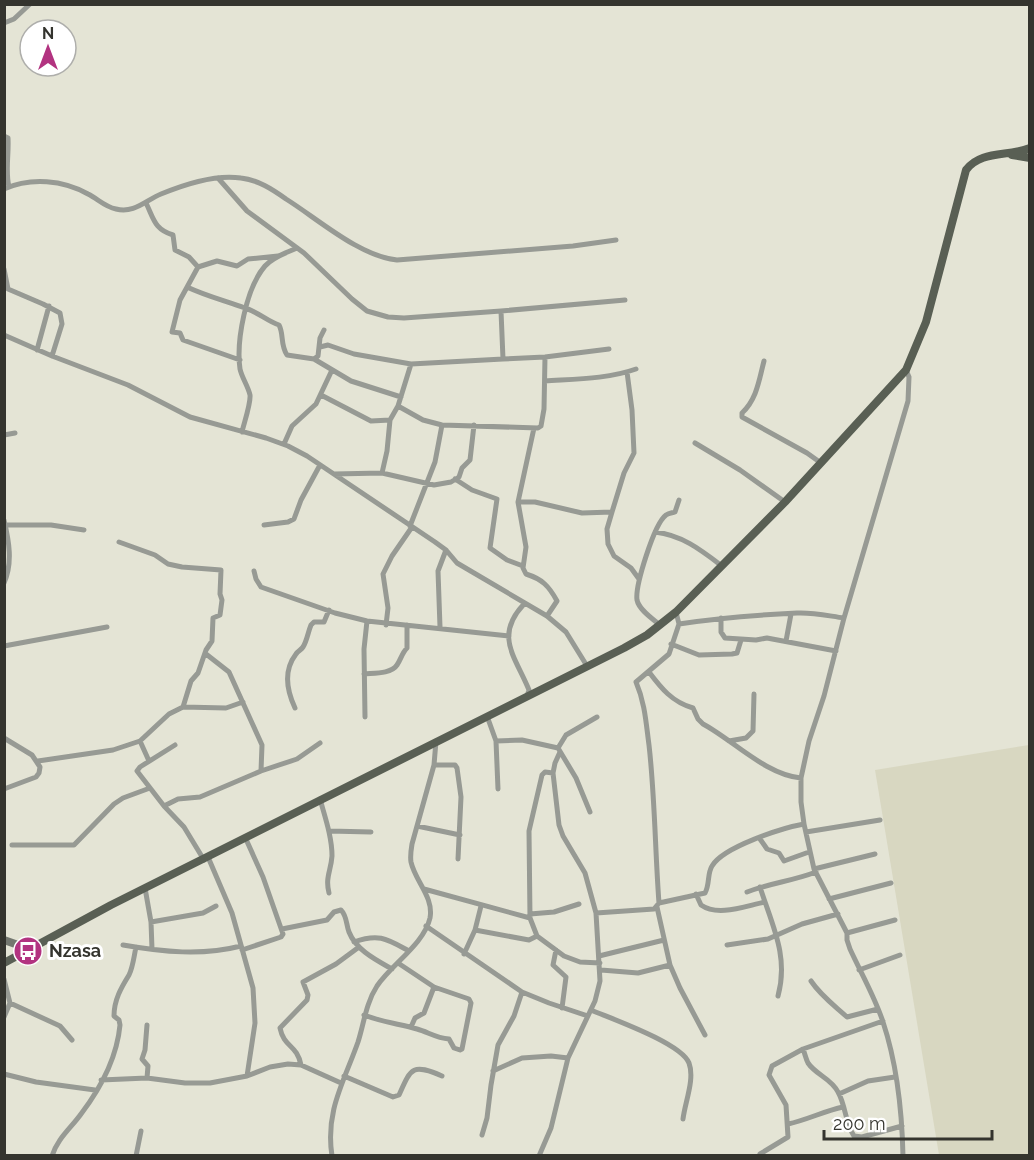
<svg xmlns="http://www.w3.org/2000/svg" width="1034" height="1160" font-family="Raleway,sans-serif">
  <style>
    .built { fill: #d8d7c1 }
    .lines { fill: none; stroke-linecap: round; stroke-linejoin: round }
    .minor { stroke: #979a94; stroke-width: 5 }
    .secondary { stroke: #73776f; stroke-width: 8 }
    .primary { stroke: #595f54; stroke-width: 8 }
    .labels { text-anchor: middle; stroke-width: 6; stroke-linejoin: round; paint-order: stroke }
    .poi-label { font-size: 18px; font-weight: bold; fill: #34342e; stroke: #fff; text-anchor: start }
  </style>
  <rect width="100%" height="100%" fill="#e4e4d5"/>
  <path class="built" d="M1029,745V1155H939L875,770Z"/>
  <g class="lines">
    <path class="minor" d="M4,23L14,19L30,4
      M4,136L8,138C9,155 5,171 9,187
      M218,178L247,211L304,253L352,299L367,311L388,317L404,318L501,311L625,300
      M4,189C31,177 63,180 88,194C98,199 105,207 116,209C134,214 146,200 161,194C185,184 215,174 241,178C258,180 272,189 286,199C318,219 359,256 397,260L573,246L616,240
      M146,203C154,219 154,229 173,235L175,250L189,257L198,267
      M4,269L8,289L43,304L60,313L62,324L52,356
      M187,287C206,296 226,301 245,308C258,312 267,321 279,325C284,334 280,344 287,355L314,359L351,381L401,397
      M501,311L503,359L545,357L609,349
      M4,335L52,356L128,385L190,417L266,438L288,446L307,456L435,542L446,550L457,563L547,616L566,632L587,666
      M320,347L328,345L354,354L411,364L503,359
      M37,350L49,306
      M314,359L318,356L320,338L324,330
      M240,360L183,340L180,333L172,332L180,300L198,267L217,261L237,266L248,259L278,256
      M764,361C759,380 757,399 742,413V417L807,453L821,463
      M627,372L632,410L634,453L624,473L612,512L607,529L608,544L614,556L631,568L639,579
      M545,381C575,379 608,379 636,369
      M321,395L371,421L390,420
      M398,406L423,420L442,425L538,428L541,426L544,409L545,357
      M534,428L518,502L526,547L523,568L526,574C542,579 549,586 557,601L547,616
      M242,432C244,423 251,403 250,395C248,386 242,378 240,369C236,341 246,288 265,266C273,257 286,253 297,248
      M4,435L15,433
      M695,443L740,470L785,502
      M284,444L292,426L316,404L332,370
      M382,473L387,451L390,420L398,406L411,364
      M334,474L382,473L434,485L451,482L459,477L462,468L470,460L474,425
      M455,479L472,490L497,499L490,548L507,560L523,566
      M518,502H535L582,513L612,512
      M4,520C9,541 13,563 4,583
      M5,525H51L84,530
      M264,525L288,522L294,519L301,500L320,465
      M410,526L435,462L442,425
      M655,532C682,535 701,550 722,566
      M119,542L155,555L168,564L182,567L221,570L220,594L222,600L220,615L213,618L212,641L206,650L198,673L191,681L183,707
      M254,571L256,579L261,587L335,613L367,621L509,636
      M524,604C494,636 515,656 529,690L527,696
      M721,618V632L725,638L756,640L767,638L836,651
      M679,624C718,618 757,615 797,613C812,612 829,616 844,618
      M386,625L388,608L383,574L392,556L412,527
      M660,625C653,619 639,610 637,600C635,586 654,524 666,515C669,513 672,513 675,512L679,500
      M440,627L438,571L446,550
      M786,641L791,614
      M671,644L699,655L732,654L737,653L741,640
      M4,646L107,627
      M649,672C661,688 672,702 693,708L698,719L703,724C733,740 766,775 801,778
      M364,674C374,673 391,674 397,665C401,659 402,653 407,648V625
      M295,708C287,691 283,671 296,654C298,651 301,650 303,647C307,641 308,632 311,625L314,622H324L329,610
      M487,716L496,741L498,789
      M365,717L364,649L367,621
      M4,738L32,755L40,767L39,773L36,777L4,789
      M140,741L149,761
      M496,741L522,740L558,748L576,778L590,812
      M729,741L746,738L753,731L754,694
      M175,745L140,767L137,771L164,806L184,827L204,860
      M558,748L566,735L597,717
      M38,761L113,750L140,741L169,714L183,707L226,708L243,702
      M434,765H455L457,768L461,797L458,859
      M261,771L297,759L320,743
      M553,773L545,772L542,775L529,831L530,918L537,936L564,956L580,962L600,963
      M320,799C325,817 332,837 332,856C331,871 325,877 329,893
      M164,806L178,799L200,797L261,771L262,745L229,672L206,654
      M417,826L460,835
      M329,831L371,832
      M806,832L880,820
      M760,839L767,849L779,853L784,861L809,852
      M12,845H74L114,804L123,798L150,788
      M208,857L232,913L253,988L255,1023L247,1076
      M814,869L875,854
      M760,887C772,925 789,956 778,996
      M145,888L151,922L152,949
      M424,889L530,918
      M747,892C770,883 793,881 816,872
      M696,894L701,905C718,917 745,906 765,902
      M829,899L891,883
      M659,903L705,893C710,884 707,874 712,866C723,847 782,828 804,824
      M657,907L670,965L680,988L705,1035
      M596,913L654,909L659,903C655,850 655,798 649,745C646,723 645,703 636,682L669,654L679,624L676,612
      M530,914L554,912L579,904
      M151,922L203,913L216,906
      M426,926L522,992L549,1003L588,1016
      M282,929L327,920L334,912L341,910C347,916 346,924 349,932C356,950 376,960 392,969
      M475,930L529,940L537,936
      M847,933L895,920
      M354,942C379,933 387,939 409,951
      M123,945C163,952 202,956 241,946
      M727,945L768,939L802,924L838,914
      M242,950L281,937L283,934L263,877L245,837
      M556,950L553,965L566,977L562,1008
      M464,954L475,930L481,906
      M599,956L664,940
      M601,970L638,973L670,965
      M859,970L900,955
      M4,979L10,1003L4,1017
      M811,981C821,996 835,1006 847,1017L878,1009
      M10,1003L60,1026L72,1040
      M591,1010C612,1019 681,1043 689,1063C695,1079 685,1102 683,1119
      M364,1015C382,1022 399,1024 417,1029C428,1032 436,1038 449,1039L454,1048L460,1050L462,1049L471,1003L469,999L434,987L398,963
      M411,1027L415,1018L424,1013L434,987
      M803,1049C805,1054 806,1059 808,1063C816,1075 831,1078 838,1092C846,1106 845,1123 854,1136L862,1137L902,1126
      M301,1065C297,1044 284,1048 280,1028L307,1000L308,995L303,982L336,964L359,947
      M493,1071L522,1058L551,1056L568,1058
      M4,1074L36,1082L95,1090
      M344,1076L393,1097L399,1095C411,1068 412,1063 442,1076
      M147,1078L148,1066L142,1059L145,1050L147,1025
      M101,1080L147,1078L185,1083H210L247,1076L270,1067L288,1064L301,1065L341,1083
      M839,1094L868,1081L895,1077
      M788,1124C807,1120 824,1111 843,1107
      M482,1135L487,1118L491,1085L498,1045L514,1016L522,992
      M760,1154L788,1137L786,1105L769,1075L772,1066L803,1049L883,1021
      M52,1156C57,1139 71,1128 81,1114C100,1089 117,1057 120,1025L119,1020L114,1016C114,1000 121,988 129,975C133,967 134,956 136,947
      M136,1156L141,1131
      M332,1156C325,1111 344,1082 358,1042C364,1023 366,1003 377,986C392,964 424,944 430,918C434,897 415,881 411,862C410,856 411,850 412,844L434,765L436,741
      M539,1156L551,1128L568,1058L595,1001L600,981L596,913L585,873L563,836L559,825L553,773L555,763L560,752
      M903,1156C902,1111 897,1064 883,1022C875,997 861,973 850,949L847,940V933L814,869L804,824L801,802V778L809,741L824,696L844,618L908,401L909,377L906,370"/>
    <path class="secondary" d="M4,940L21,946L28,951"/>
    <path class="primary" d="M1012,155L1030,158
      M4,963L111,905L624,648L647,635L676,612L785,502L906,370L926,322L966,170C981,150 1008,157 1030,148"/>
  </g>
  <defs>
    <g id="bus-disc" transform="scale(1.5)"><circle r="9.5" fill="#b23380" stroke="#fff"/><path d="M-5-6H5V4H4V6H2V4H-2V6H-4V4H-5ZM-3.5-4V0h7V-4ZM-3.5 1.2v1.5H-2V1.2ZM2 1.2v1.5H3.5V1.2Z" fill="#fff"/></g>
  </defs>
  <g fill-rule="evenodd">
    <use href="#bus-disc" x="28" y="951"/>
  </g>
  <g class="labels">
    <g class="poi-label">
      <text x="49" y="957">Nzasa</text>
    </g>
  </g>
  <rect width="1034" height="1160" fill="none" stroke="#34342e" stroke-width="12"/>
  <g transform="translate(48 48)"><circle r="28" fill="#ffffff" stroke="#aeaeab" stroke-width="1.5"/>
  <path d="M0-4.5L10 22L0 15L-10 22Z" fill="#b23380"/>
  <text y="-9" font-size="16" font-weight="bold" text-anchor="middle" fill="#34342e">N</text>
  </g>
  <path d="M824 1130v9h168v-9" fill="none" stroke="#34342e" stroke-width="3"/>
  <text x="833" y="1130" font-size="18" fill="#34342e" stroke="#ffffff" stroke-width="4.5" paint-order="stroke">200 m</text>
</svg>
